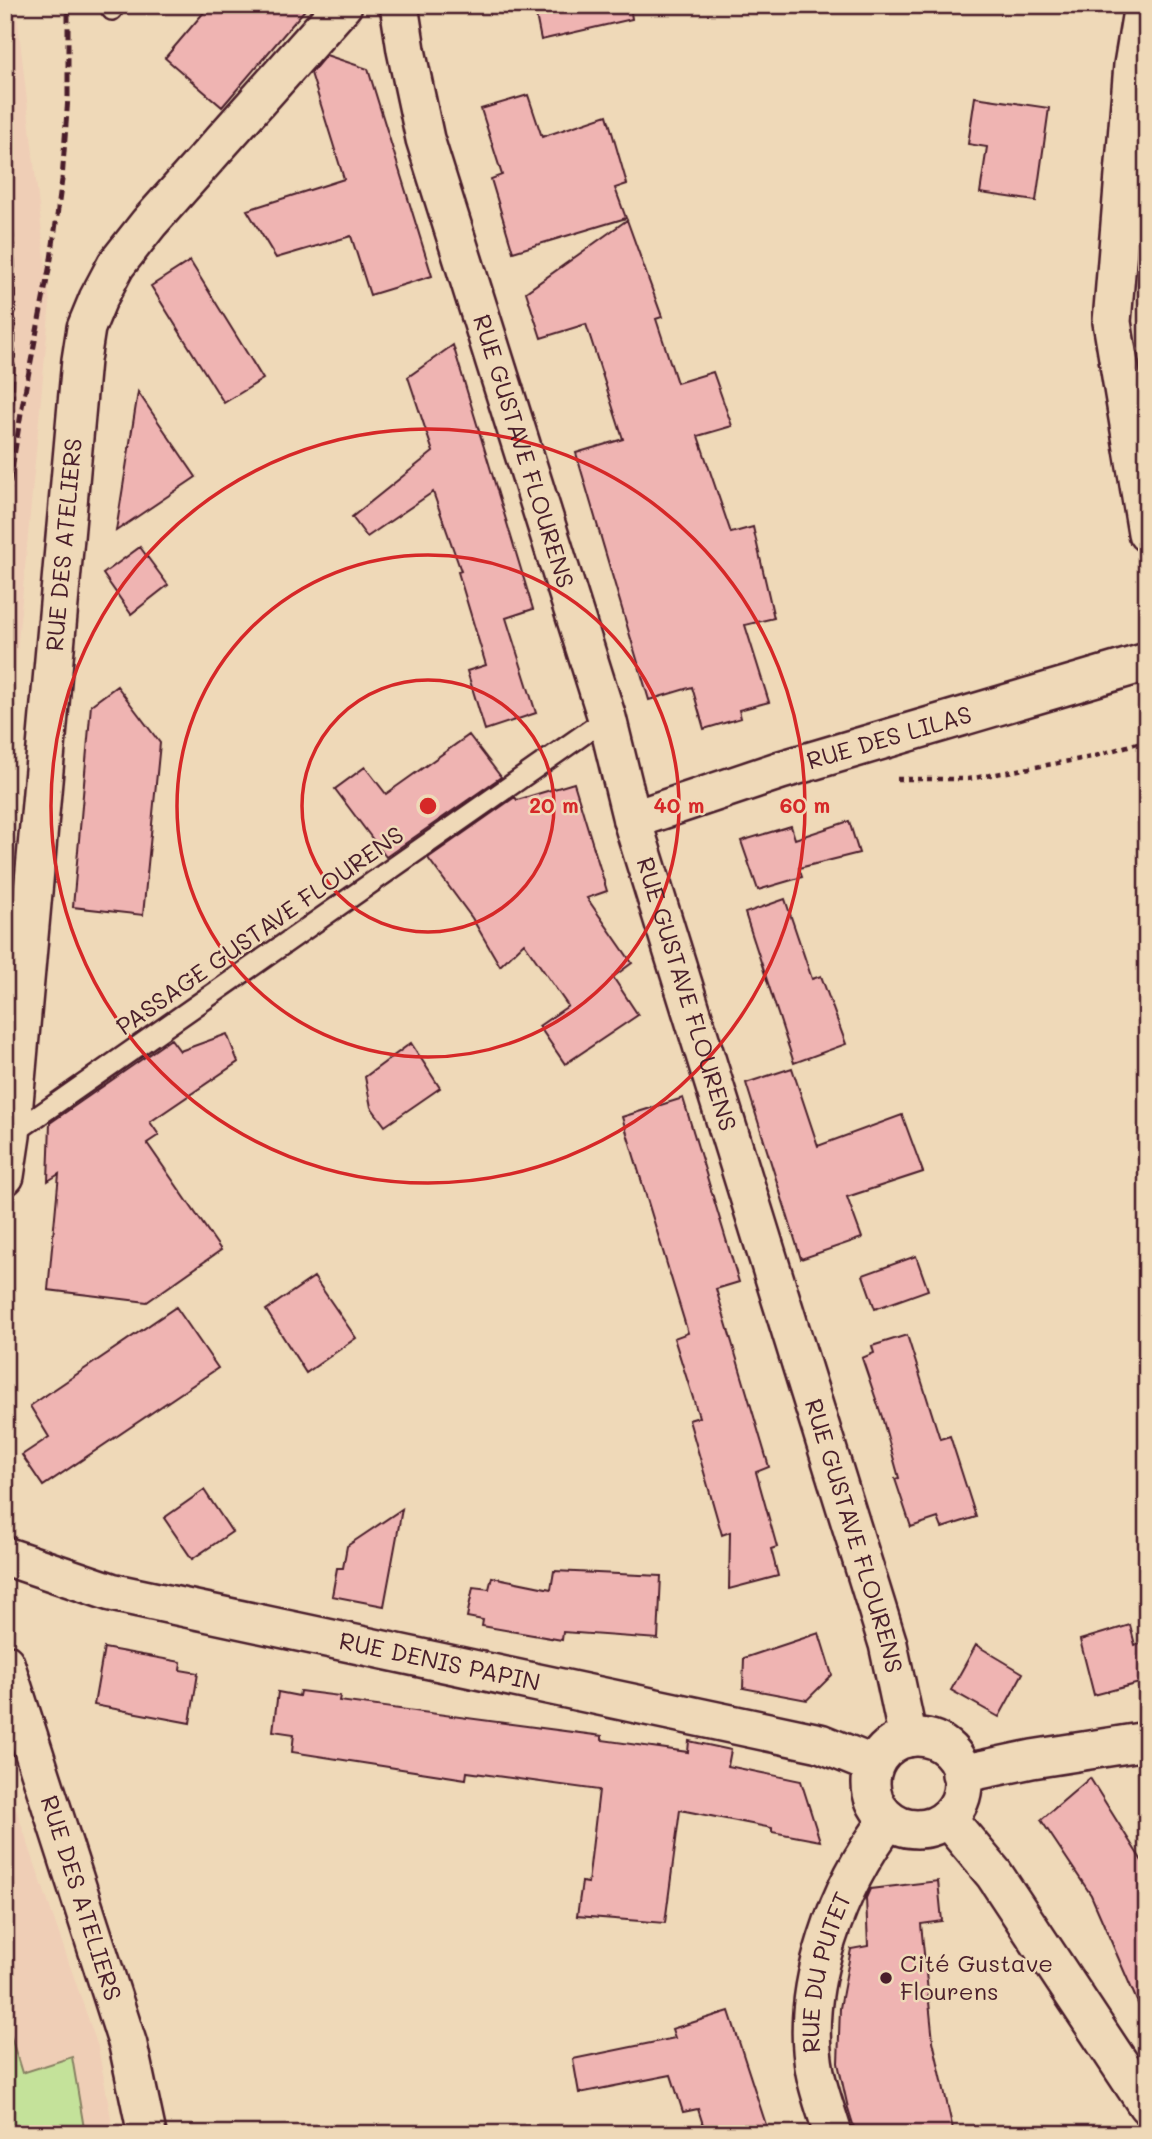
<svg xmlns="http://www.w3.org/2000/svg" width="1152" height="2139" font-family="Mali,sans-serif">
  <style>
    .built { fill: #efceb6 }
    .green { fill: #c4e29a; stroke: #878062; stroke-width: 2 }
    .building { fill: #efb4b2; stroke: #4a1f2b; stroke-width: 2 }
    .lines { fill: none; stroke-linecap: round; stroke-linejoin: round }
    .lane-casing { stroke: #4a1f2b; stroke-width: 24 }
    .street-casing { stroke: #4a1f2b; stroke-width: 42 }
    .path { stroke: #4a1f2b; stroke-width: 4.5; stroke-dasharray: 5 5; stroke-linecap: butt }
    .lane { stroke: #efd9b8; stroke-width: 19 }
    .street { stroke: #efd9b8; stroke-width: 37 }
    .rail { stroke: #4a1f2b; stroke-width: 5; stroke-dasharray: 10 5; stroke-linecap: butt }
    .ring { fill: none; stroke: #d62828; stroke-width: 3.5 }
    .poi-dot { fill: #4a1f2b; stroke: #efd9b8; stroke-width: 2.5 }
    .labels { text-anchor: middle; stroke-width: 5; stroke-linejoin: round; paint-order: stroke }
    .street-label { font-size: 24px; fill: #4a1f2b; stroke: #efd9b8 }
    .poi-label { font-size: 24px; fill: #4a1f2b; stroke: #efd9b8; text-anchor: start }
    .centre { fill: #d62828; stroke: #efd9b8; stroke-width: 3.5 }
    .ring-label { font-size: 21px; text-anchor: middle; font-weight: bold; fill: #d62828; stroke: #efd9b8; stroke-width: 5; stroke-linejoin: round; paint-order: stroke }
  </style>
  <rect width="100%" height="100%" fill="#efd9b8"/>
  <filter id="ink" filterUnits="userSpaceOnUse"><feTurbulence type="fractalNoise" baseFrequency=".0143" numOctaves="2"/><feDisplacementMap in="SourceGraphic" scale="14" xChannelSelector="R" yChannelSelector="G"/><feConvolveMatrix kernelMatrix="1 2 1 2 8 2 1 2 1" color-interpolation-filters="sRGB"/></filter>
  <g filter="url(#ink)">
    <path class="built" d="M5,5H16L50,303L5,779Z
      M5,1777L98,2047L114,2134H5Z"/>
    <path class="green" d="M5,2017L22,2073L72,2057L85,2134H5Z"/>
    <path class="building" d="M210,5H309L222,107L165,58Z
      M534,5H630L632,19L541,40Z
      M326,55L368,69L432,276L370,295L351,236L276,258L247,210L344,179L311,73Z
      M528,95L542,137L607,115L627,184L615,188L626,218L513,252L491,179L502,175L481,109Z
      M975,97L1049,108L1036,201L980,193L987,147L968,144Z
      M627,220L662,317L656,319L677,383L713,372L732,426L698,436L731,533L753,527L774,618L745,625L769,702L739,710L741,718L704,729L692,687L649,700L576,453L623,439L586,324L541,338L526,292Z
      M190,261L263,379L224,403L151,286Z
      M453,345L533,609L506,618L536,713L485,730L467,671L486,665L458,572L461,571L433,492L367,537L352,517L433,452L408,377Z
      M138,392L196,477L116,531Z
      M140,547L168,585L131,614L103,574Z
      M117,686L160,743L143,915L73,907L91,705Z
      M469,735L501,777L386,857L335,789L365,767L386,794Z
      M574,783L607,891L587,898L632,963L613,977L638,1015L565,1064L539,1026L568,1006L524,943L500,966L472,918L428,858L515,797L517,800Z
      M849,821L859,853L799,868L802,877L758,890L741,841L791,826L795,839Z
      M785,899L812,979L821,976L846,1044L794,1063L745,913Z
      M227,1034L238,1062L150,1122L159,1135L147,1143L221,1250L147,1302L48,1290L59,1174L48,1181L50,1123L171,1039L180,1051Z
      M411,1043L440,1088L385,1126L371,1107L365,1077Z
      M792,1068L818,1146L902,1115L923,1172L847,1197L862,1238L801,1259L746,1083Z
      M683,1098L739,1282L716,1289L769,1467L756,1472L777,1547L771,1549L778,1576L729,1589L730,1532L722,1535L689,1420L699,1417L674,1338L688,1333L622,1117Z
      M916,1256L928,1290L875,1309L863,1275Z
      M314,1277L356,1338L306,1373L266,1310Z
      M176,1307L218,1368L43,1486L22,1455L49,1437L30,1406Z
      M907,1335L940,1439L950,1436L976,1517L942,1528L938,1518L911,1527L895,1479L899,1478L882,1417L862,1358L874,1353L872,1346Z
      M204,1490L232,1532L192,1559L164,1518Z
      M402,1509L384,1606L332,1596L337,1568H343L347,1546Z
      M554,1571L661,1576L658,1639L563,1632L562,1640L482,1626L483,1620L467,1617L473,1587L489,1589L492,1577L551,1589Z
      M1130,1625L1135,1645L1147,1641V1681L1094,1695L1080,1640Z
      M819,1633L832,1675L807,1700L743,1688L744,1658Z
      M976,1645L1023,1673L999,1717L951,1690Z
      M104,1648L181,1662L180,1670L198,1673L190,1723L94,1705Z
      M300,1691L340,1696L339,1701L602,1736V1740L688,1752L689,1741L731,1750L728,1766L801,1781L820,1841L772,1832V1828L680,1810L665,1923L577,1916L582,1882L588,1883L599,1790L467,1772L466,1779L292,1752L294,1734L273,1731L278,1692L299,1696Z
      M1090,1778L1147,1869V2024L1091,1895L1041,1820Z
      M938,1881L942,1921L921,1924L933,2041L954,2134H856L848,2108L838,2063L840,2008L851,1949L868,1946L866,1898L870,1889Z
      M729,2011L769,2134H706L698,2109L683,2112L671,2075L579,2093L573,2059L675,2038L672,2029Z"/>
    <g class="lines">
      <g class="lane-casing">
        <path id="lane" d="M111,5L112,10
          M11,1135L607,718"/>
      </g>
      <g class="street-casing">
        <g id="street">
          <path id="s1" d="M399,5L406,50L425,139L607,718L632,820L888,1644L908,1738"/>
          <path d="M1143,5L1133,65L1112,322L1147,533"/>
          <path id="s2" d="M632,820L781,770L1147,662"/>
          <path id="s3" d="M5,1176L11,1136L81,360L86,328L98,299L116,265L149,223L343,5"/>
          <path id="s4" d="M5,1556L111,1592L820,1743L874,1765"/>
          <path id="s5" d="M5,1663L128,2045L147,2134"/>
          <circle cx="917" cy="1783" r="46"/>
          <path d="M961,1774L1032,1759L1147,1741"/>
          <path d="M947,1818L994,1874L1147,2105"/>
          <path id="s6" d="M833,2134C827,2113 819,2093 815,2072C799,1989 838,1885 889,1820"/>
        </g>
      </g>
      <path class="path" d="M897,779H968L1092,757L1147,740"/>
      <use href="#lane" class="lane"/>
      <use href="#street" class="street"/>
      <path class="rail" d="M5,154C15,243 16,330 11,420
        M5,512L22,407L51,259L62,180L68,97V5"/>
    </g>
  </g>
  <g class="ring">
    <circle cx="428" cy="806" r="126"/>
    <circle cx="428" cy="806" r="251"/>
    <circle cx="428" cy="806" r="377"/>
  </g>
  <circle class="poi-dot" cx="886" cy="1978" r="7"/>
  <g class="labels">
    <g class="street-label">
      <text dy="8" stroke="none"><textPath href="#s1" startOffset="464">RUE GUSTAVE FLOURENS</textPath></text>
      <text dy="8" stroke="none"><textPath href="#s3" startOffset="634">RUE DES ATELIERS</textPath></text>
      <text dy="8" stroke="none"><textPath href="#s2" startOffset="270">RUE DES LILAS</textPath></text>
      <text transform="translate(260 931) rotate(-35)" y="8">PASSAGE GUSTAVE FLOURENS</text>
      <text dy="8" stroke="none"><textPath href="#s1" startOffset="1031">RUE GUSTAVE FLOURENS</textPath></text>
      <text dy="8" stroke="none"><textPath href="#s1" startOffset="1598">RUE GUSTAVE FLOURENS</textPath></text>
      <text dy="8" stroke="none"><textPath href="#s4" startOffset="448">RUE DENIS PAPIN</textPath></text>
      <text dy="8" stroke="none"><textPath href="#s5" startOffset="247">RUE DES ATELIERS</textPath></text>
      <text dy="8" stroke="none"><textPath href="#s6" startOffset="166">RUE DU PUTET</textPath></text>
    </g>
    <g class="poi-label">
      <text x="900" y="1972">Cité Gustave<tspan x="900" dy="28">Flourens</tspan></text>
    </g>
  </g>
  <circle cx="428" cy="806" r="10" class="centre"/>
  <g class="ring-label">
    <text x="554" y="813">20 m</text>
    <text x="679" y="813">40 m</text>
    <text x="805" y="813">60 m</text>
  </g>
  <rect width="1152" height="2139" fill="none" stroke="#efd9b8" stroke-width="28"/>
  <rect x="14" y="14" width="1124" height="2111" fill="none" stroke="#4a1f2b" stroke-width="2.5" filter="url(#ink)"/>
</svg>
